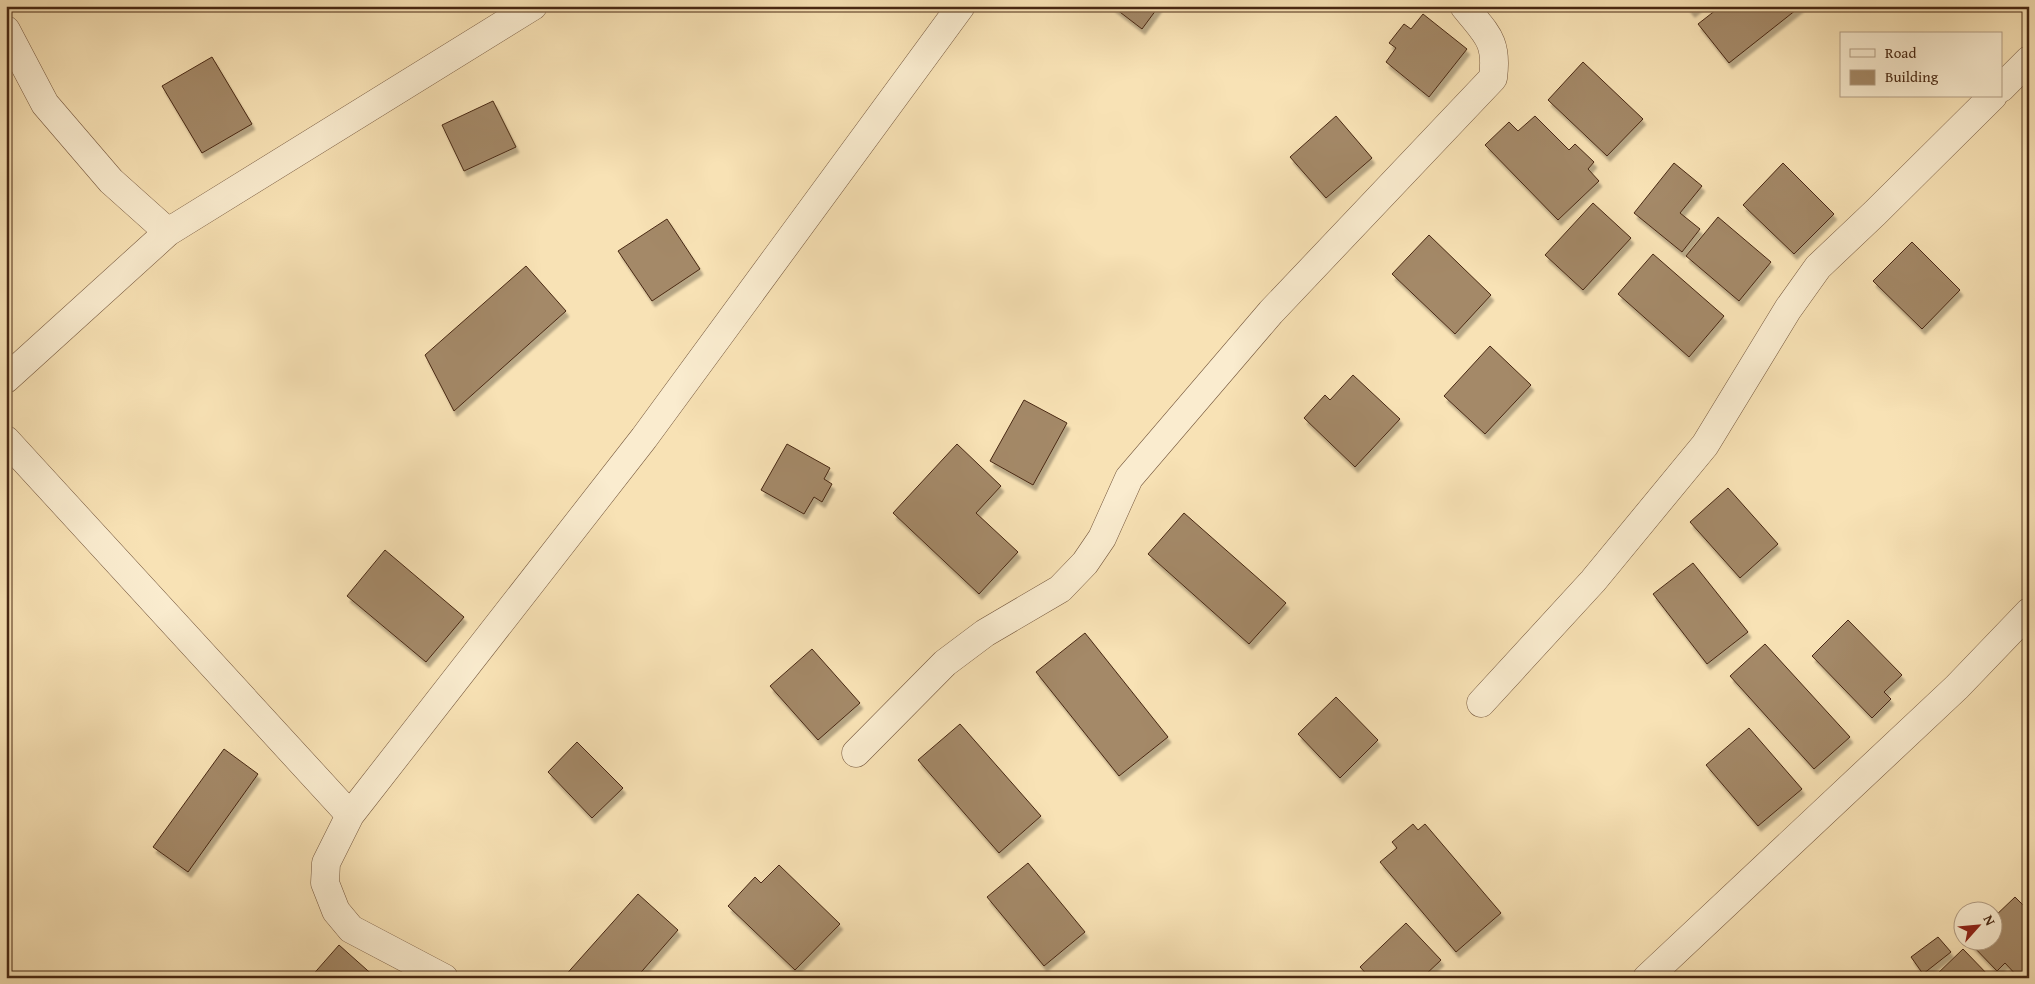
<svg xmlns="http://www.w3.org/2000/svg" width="2035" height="984" font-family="'Gentium Book Plus',serif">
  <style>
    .building { fill: #a48967; stroke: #482813; filter: url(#shadow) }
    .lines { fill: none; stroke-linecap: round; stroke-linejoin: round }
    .minor-casing { stroke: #74563c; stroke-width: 29 }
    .minor { stroke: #faeccf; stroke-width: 28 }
  </style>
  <defs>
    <filter id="shadow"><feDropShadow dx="3" dy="5.5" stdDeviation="1" flood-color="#0004"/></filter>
  </defs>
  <rect width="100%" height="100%" fill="#f8e2b5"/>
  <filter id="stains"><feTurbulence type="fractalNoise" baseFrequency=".004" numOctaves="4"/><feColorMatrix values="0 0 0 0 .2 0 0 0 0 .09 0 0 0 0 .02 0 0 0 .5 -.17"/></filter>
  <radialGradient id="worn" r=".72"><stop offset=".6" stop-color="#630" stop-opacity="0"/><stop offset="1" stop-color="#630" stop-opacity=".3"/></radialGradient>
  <path class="building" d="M1112,6H1159L1142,29Z
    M1687,6H1699L1692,12Z
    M1721,6H1801L1729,63L1698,24Z
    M1423,14L1467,49L1429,97L1386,62L1396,48L1389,43L1404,24L1411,29Z
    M212,57L252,124L202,153L162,86Z
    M1583,62L1643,119L1607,156L1548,100Z
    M493,101L516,147L464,171L442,125Z
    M1336,116L1372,158L1326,198L1290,157Z
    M1535,116L1569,150L1575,144L1594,162L1588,169L1599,181L1558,220L1485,145L1509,122L1518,131Z
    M1674,163L1702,186L1680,213L1700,229L1682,252L1634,213Z
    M1783,163L1834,214L1794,254L1743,205Z
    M1593,203L1631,238L1583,290L1545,255Z
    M1718,217L1771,262L1739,301L1686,256Z
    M667,219L700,269L652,301L618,251Z
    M1429,235L1491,295L1455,334L1392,274Z
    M1912,242L1960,290L1922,329L1873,281Z
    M1653,254L1724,316L1689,357L1618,294Z
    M526,266L566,311L454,411L425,355Z
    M1490,346L1531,385L1485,434L1444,396Z
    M1353,375L1400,419L1355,467L1304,418L1325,395L1330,400Z
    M1024,400L1067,423L1033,485L990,461Z
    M787,444L830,468L824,479L832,484L822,502L814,497L804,514L761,490Z
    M957,444L1001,486L976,513L1018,552L979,594L893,513Z
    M1728,488L1778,544L1740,578L1690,522Z
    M1184,513L1286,603L1249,644L1148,554Z
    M385,550L464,617L426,662L347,596Z
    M1693,563L1748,632L1707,664L1653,594Z
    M1848,620L1902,675L1884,692L1891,699L1872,718L1812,656Z
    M1085,633L1168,737L1119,776L1036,672Z
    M1765,644L1850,737L1814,769L1730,676Z
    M812,649L860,703L818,740L770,686Z
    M1336,697L1378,740L1340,778L1298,734Z
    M960,724L1041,816L999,853L918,760Z
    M1749,728L1802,789L1758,826L1706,765Z
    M577,742L623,788L592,818L548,772Z
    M224,749L258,774L188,872L153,847Z
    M1413,824L1418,830L1425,824L1501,913L1456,952L1380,862L1397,848L1392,842Z
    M1028,863L1085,932L1044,966L987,897Z
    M779,865L840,924L795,970L728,906L755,877L761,883Z
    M638,894L678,930L636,978H563Z
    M2015,897L2029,911V978H2019L2005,963L1997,971L1969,942H1992V919Z
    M1406,923L1441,960L1422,978H1370L1360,967Z
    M1938,937L1951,952L1923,974L1911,957Z
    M339,945L376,978H310Z
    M1963,949L1991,978H1933Z"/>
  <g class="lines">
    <g class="minor-casing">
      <path id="minor" d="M6,30L45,104L111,181L168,232
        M2001,88L2029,60
        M6,379L168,232L533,6
        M6,440L350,815
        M1481,703L1593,581L1705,445L1788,309L1818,267L1875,213L1993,96
        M856,753L945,663L985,633L1060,589L1085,563L1102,538L1129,478L1271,312L1493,78C1498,40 1486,34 1464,6
        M444,978L351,929L336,911L325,883L326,863L350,815L644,438L961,6
        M1647,978L1957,687L2029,612"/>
    </g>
    <use href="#minor" class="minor"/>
  </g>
  <rect width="2035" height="984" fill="none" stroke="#f8e2b5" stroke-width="25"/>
  <rect x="8" y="8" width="2020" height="969" fill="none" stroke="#482813" stroke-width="2.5"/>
  <rect x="12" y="12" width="2010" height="959" fill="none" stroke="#482813"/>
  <rect x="1840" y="32" width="162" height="65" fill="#faeccf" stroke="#b39e84"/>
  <rect x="1850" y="49" width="25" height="8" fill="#faeccf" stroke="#b39e84"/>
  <text x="1885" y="58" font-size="15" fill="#482813">Road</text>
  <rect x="1850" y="70" width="25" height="15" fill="#a48967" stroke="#b39e84"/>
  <text x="1885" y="82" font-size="15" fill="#482813">Building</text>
  <g transform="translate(1978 926) rotate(63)"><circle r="24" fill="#faeccf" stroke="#b39e84"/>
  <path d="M0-4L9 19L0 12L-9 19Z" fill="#8f2418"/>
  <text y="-8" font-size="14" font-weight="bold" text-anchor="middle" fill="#482813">N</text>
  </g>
  <rect width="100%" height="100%" filter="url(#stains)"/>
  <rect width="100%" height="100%" fill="url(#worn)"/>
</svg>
